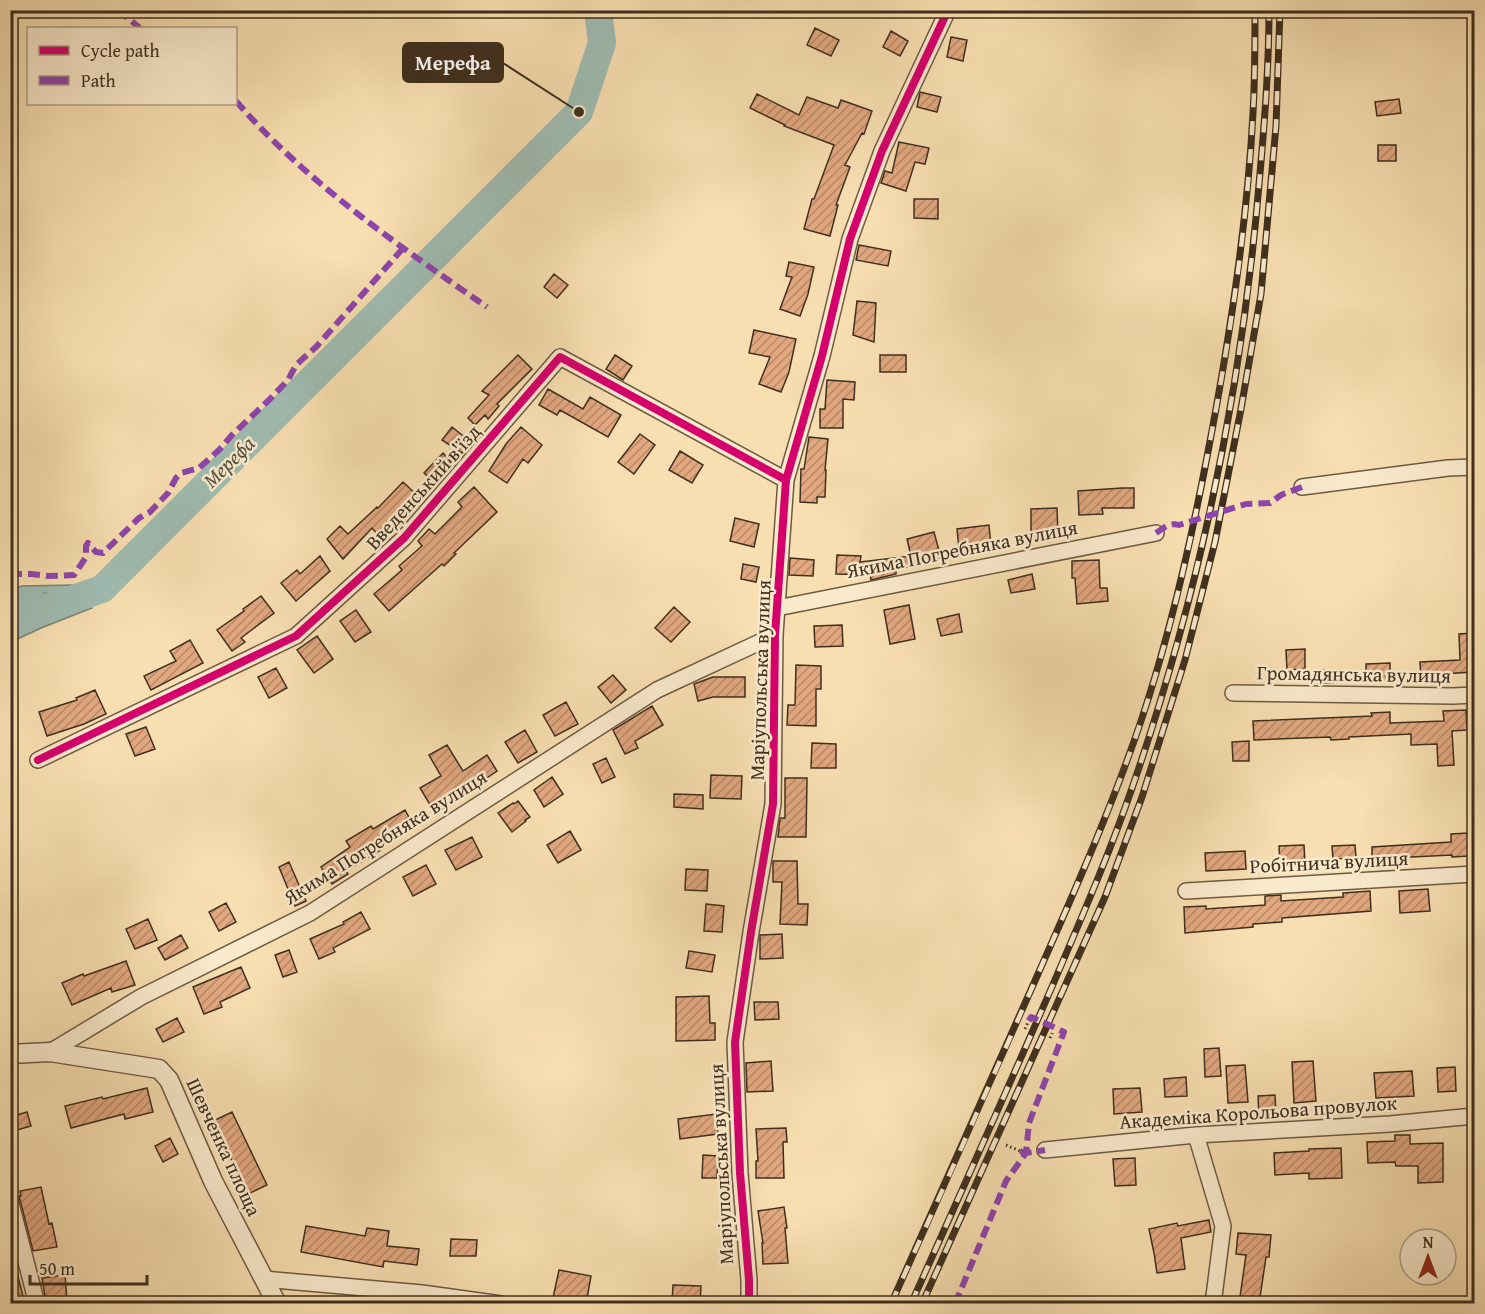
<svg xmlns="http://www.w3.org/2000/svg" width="1485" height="1314" font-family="'Gentium Book Plus',serif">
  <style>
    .water { fill: url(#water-ripples); stroke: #798477; stroke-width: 1.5 }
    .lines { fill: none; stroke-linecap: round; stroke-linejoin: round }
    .river { stroke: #9fbcb2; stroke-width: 28 }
    .building { fill: url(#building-hatch); stroke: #3f2f1e; stroke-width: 1.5 }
    .minor-casing { stroke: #6d5b43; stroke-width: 18 }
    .tertiary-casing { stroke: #6d5b43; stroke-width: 21 }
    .path { stroke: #3f2f1e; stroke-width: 3; stroke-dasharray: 1.5 3; stroke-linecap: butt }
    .minor { stroke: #faeacc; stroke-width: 15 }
    .tertiary { stroke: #faeacc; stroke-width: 18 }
    .rail-casing { stroke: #3f2f1e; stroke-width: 7 }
    .rail { stroke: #faeacc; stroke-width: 4.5; stroke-dasharray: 14; stroke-linecap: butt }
    .quiet { stroke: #8e44ad; stroke-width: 6; stroke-dasharray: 12 6; stroke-linecap: butt }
    .cycleway-casing { stroke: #faeacc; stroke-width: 11 }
    .cycleway { stroke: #d6006c; stroke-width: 8 }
    .labels { text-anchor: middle; stroke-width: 5; stroke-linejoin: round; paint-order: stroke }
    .street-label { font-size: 20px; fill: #3f2f1e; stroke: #faeacc }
    .water-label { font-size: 21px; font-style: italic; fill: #575243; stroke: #faeacc }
    .leader { fill: none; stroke: #3f2f1e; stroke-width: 2 }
    .callout-dot { fill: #3f2f1e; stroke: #faeacc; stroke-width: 2 }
    .callout { fill: #3f2f1e; stroke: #3f2f1e; stroke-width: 2 }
    .callout-label { font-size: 21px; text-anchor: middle; font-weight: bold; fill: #fff }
  </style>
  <defs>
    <pattern id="water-ripples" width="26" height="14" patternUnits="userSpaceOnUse" patternTransform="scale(1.5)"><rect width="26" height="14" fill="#9fbcb2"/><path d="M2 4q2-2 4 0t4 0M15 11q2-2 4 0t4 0" fill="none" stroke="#839990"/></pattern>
    <pattern id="building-hatch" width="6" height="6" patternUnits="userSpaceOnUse" patternTransform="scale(1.5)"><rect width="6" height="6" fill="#e2a880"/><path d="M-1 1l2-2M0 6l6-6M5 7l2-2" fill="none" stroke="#b98968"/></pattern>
  </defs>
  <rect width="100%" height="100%" fill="#f8dfb1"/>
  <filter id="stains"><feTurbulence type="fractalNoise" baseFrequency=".00333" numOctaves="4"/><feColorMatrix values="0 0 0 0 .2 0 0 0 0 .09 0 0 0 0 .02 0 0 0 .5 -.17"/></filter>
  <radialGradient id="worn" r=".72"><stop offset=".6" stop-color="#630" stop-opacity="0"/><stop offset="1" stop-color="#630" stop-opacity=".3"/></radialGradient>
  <path class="water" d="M73,585L92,608L41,628L11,642V589L22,586Z"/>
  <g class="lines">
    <path class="river" d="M10,621L102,589L579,112L602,43L598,10"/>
  </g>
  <path class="building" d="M815,28L839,40L831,56L807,45Z
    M891,31L908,41L900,56L883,47Z
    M951,37L967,40L963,61L947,57Z
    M920,92L941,97L937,112L917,107Z
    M757,94L799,115L807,97L838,108L841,100L872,111L864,134L862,133L845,165L850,167L836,205H838L830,236L804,229L812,199H814L834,145L784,126L785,125L750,108Z
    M1399,99L1401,113L1377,116L1375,102Z
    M899,142L929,148L925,164L915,162L906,191L881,183L885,171L892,173Z
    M1378,145H1396V161H1378Z
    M914,199H938V219L914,218Z
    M859,245L891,251L888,266L856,260Z
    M789,262L814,267L808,294L800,316L780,309L792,277L786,276Z
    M554,274L568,285L557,298L544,287Z
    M857,301L876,303L874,342L853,335Z
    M754,330L796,339L789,372L781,392L759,384L770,357L749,353Z
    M518,355L532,369L497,404L499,406L488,419L485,415L475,425L468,418L489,395L482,391Z
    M615,355L632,366L623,380L606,369Z
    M880,355H906V372H880Z
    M827,380L855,382L854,400L843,399V428H820V409H825Z
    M548,389L583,409L590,397L621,415L608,437L560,410L557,415L539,405Z
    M452,427L471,442L462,453L442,440Z
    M521,427L542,445L528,463L523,459L507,483L489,471L506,444Z
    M640,434L655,445L634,474L618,462Z
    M809,437L828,439L825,470H826L825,497H817V503L800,502L801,469H804Z
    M680,451L703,465L692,483L669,470Z
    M443,453L451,462L433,481L424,473Z
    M403,482L418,496L392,523L394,524L380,537L372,528L343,559L327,539L340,526L348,534L377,507L378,508Z
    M474,487L497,512L454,553L456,554L444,566L442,564L389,611L374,594L402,570L399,566L422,546L418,541L429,529L435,534L462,507L458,502Z
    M1122,488H1134V508H1102L1103,514L1079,515L1078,491Z
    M1057,508L1058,537H1031V509Z
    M735,518L759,524L754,547L730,541Z
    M989,525L991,546L959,549L957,529Z
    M934,532L941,558L896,570V574L871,580L870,575L836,574L837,555L861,556L860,562L911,556L907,539Z
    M320,556L330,571L296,601L281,583L297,570L300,574Z
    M790,558L814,560L813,576L789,575Z
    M1099,560L1100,588H1107L1108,601L1077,604L1075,578H1072V561Z
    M743,564L759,567L756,582L741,579Z
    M1032,574L1035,589L1011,593L1008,580Z
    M261,596L274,613L241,638L245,642L232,651L217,630L244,611L243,609Z
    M909,605L915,639L890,644L884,610Z
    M674,607L690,622L671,642L655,628Z
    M356,610L371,632L355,642L340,621Z
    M959,614L962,632L941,636L937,619Z
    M842,625L843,646L815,647L814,626Z
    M1474,633V672L1440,674L1441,678L1421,679L1420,662L1460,660L1459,634Z
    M317,636L333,659L314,673L297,650Z
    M190,640L203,663L151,690L144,676L176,661L170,651Z
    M1305,649V669L1287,670L1286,650Z
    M1390,663V680L1366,681V664Z
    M796,665L821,666V689H816V726L787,725L788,705H795Z
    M276,668L287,688L269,698L258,677Z
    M1320,670H1339L1340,682L1321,683Z
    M613,675L626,690L611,703L598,687Z
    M713,677H745V697H713L698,701L694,684Z
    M95,690L106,714L84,724L47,736L39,712L77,700L76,698Z
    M566,702L578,724L555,736L543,715Z
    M652,706L663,725L635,741L638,748L625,754L613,730Z
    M1466,710L1467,730L1452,731L1454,765L1438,766L1437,744L1411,745V734L1349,737V739L1331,740L1330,737L1254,740L1253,721L1372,716L1371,713L1390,712V723L1444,721L1443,711Z
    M146,727L155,749L135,756L126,734Z
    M525,730L537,752L518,763L505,742Z
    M1249,741V761H1233L1232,742Z
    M812,743L836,744V768H811Z
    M447,745L463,771L487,755L497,771L463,794L464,796L435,813L420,788L441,776L429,755Z
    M606,758L615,777L602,783L593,764Z
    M711,775L742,776L741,799L710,798Z
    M552,777L563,794L544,807L534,790Z
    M785,778H807L806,837H778L780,818H785Z
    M674,794L703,795V809L674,807Z
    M518,801L530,817L525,820L526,821L512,832L498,813L513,803L514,804Z
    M405,810L415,828L383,846L384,848L346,871L348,874L332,884L321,867L350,847L346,841L371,826L373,829Z
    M570,831L581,850L558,863L547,845Z
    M1468,833L1469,856L1452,857V855L1372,859V847L1451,842V834Z
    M472,837L482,857L456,870L445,850Z
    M1304,845L1305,864L1280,865L1279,846Z
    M1355,845L1356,858L1333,859L1332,846Z
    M1245,851L1246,869L1206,871L1205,853Z
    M773,861H797L798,904H808L807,925L780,924L782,882H773Z
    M289,862L306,901L295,906L279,867Z
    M426,865L436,884L413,896L403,877Z
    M686,869L708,870L707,891L685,890Z
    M1428,889L1430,911L1400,913L1399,891Z
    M1370,891L1371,911L1282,918V922L1253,924V927L1185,933L1184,907L1206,906V909L1265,905V896L1281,895V901L1343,897V893Z
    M226,903L236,922L219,931L209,912Z
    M706,904L724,906L722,932L704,931Z
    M361,912L370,929L333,948L335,952L319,959L310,939L344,924L343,922Z
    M148,919L157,940L135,949L126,929Z
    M782,934L783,958L760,959V935Z
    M181,935L188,948L165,960L158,948Z
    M289,950L297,972L283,977L275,955Z
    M689,951L715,955L712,972L686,968Z
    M126,961L135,985L112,992L111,988L72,1005L62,983L83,974L84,976Z
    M241,967L250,988L220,1002L222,1007L204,1014L193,987Z
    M709,996L710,1023H715V1040L676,1041V997Z
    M754,1002H778L779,1019L755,1020Z
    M177,1018L184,1032L163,1042L156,1029Z
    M1219,1048L1221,1076L1205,1077L1204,1049Z
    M771,1061L773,1091L747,1092L746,1063Z
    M1313,1061L1316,1101L1294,1103L1292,1062Z
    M1245,1065L1248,1102L1228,1103L1226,1066Z
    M1455,1067L1456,1091L1438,1092L1437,1068Z
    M1412,1071L1414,1096L1376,1098L1374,1073Z
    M1186,1077L1187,1096L1165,1097L1164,1079Z
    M147,1088L153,1112L125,1119L124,1114L71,1128L65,1106L102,1097L103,1099Z
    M1140,1088L1142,1112L1114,1114L1113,1089Z
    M1275,1095L1276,1114L1259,1116L1258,1096Z
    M27,1112L31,1126L10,1132V1117Z
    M232,1112L267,1185L248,1194L213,1121Z
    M716,1114L718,1134L680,1139L678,1119Z
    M786,1128L787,1142H783L784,1178H756V1161H758L756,1129Z
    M1395,1135H1410V1144L1443,1143V1182L1418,1183V1166H1396L1395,1162L1368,1163L1367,1142L1395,1141Z
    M170,1138L178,1154L163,1162L155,1146Z
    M1341,1148L1342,1178L1309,1179V1173L1275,1175L1274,1153L1309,1151V1149Z
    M703,1155L718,1156L717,1178H702Z
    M1135,1158L1136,1185L1115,1186L1113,1159Z
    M41,1187L49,1224L52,1223L57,1247L33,1251L19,1196H21L20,1191Z
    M784,1207L787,1228H785L788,1263L763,1264L762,1243H763L758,1211Z
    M1209,1220L1211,1232L1181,1238L1185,1269L1157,1273L1154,1253L1149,1229L1177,1223L1178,1226Z
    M306,1226L365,1236L367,1228L389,1231L387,1246L419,1249L417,1265L384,1261L383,1267L301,1252Z
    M1238,1233L1271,1235L1269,1257H1266L1259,1304H1239L1246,1255L1236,1254Z
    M451,1239L477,1240L476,1256H450Z
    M10,1265H15L25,1304H10Z
    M559,1270L591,1276L586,1304L553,1298Z
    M65,1275L67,1300L46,1302L42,1278Z
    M673,1285L701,1286L700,1304H672Z"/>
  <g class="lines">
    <g class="minor-casing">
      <path id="minor" d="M1302,487L1448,468L1474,467
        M777,608L1156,533
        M1233,693L1453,696L1474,695
        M38,760L296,636L404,538L560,357L786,480
        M1186,891L1474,874
        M50,1052L141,997L310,913L657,690L775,635
        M1196,1135L1223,1226L1213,1304
        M1045,1150L1196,1135L1390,1124L1474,1116
        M10,1200L37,1304
        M263,1279L422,1293L501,1304
        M749,1304V1280L740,1173L735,1042L751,932L773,804L775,635L786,480L822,356L850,239L882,151L948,10"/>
    </g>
    <g class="tertiary-casing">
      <path id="tertiary" d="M10,1054L50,1052L159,1069L169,1080L213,1181L277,1304"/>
    </g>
    <path class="path" d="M1025,1029L1028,1022
      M1050,1038L1052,1033
      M1006,1145L1020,1151"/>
    <use href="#minor" class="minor"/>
    <use href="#tertiary" class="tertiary"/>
    <g class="rail-casing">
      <path id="rail" d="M891,1304C941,1194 990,1084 1038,974C1075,890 1112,807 1141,721C1170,635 1190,546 1207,457C1229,343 1247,229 1253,113C1255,79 1255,44 1255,10
        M911,1304C930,1262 948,1221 967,1179C999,1107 1032,1034 1063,961C1087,905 1111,849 1131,791C1200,593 1243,383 1260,173C1265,119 1269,65 1269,10
        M922,1304L1105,897L1142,797L1185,660L1215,542L1241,409L1261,294L1276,126L1280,10"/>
    </g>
    <use href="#rail" class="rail"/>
    <path class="quiet" d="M118,10L140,28
      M236,101C306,182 399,246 487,307
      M1156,533C1164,528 1169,522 1179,525L1246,504L1270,503L1281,495L1302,487
      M10,574H31L49,576L74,575L86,557V546L88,543L96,552L103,553L139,518L150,512L168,493L176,478L181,473L199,468L219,450L232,435L270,399L288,380L296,365L317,346L404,247
      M1020,1151L1026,1153L1045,1150
      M955,1304L1006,1181L1026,1153L1029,1123L1064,1032C1053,1027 1042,1021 1031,1017L1028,1022"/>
    <g class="cycleway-casing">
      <path id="cycleway" d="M38,760L296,636L404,538L560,357L786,480
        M749,1304V1280L740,1173L735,1042L751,932L773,804L775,635L786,480L822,356L850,239L882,151L948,10"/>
    </g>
    <use href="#cycleway" class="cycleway"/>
  </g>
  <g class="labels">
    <g class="street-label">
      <text transform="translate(423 487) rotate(-48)" y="7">Введенський в'їзд</text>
      <text transform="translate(962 549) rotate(-11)" y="7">Якима Погребняка вулиця</text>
      <text transform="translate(1354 674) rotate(1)" y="7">Громадянська вулиця</text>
      <text transform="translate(760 680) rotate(-88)" y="7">Маріупольська вулиця</text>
      <text transform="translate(385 837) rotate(-32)" y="7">Якима Погребняка вулиця</text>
      <text transform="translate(1329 862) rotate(-3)" y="7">Робітнича вулиця</text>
      <text transform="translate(1258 1112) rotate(-4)" y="7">Академіка Корольова провулок</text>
      <text transform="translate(224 1147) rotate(65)" y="7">Шевченка площа</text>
      <text transform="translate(721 1164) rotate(-93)" y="7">Маріупольська вулиця</text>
    </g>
    <g class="water-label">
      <text transform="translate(229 462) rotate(-45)" y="7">Мерефа</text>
    </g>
  </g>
  <path class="leader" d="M579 112L503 63"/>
  <circle class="callout-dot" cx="579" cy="112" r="6"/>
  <rect class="callout" x="403" y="43" width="100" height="39" rx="6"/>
  <g class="callout-label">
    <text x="453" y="70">Мерефа</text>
  </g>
  <rect width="1485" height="1314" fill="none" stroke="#f8dfb1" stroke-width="36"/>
  <rect x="12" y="12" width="1461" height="1290" fill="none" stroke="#3f2f1e" stroke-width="3"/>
  <rect x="18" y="18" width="1449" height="1278" fill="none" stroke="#3f2f1e" stroke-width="1.5"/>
  <rect x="27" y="27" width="210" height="78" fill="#faeacc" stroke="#af9f86" stroke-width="1.5"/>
  <rect x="39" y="46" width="30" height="9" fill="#d6006c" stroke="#af9f86" stroke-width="1.5"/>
  <text x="81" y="57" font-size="18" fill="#3f2f1e">Cycle path</text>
  <rect x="39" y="76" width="30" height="9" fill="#8e44ad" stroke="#af9f86" stroke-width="1.5"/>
  <text x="81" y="87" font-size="18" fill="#3f2f1e">Path</text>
  <g transform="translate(1428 1257)"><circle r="28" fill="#faeacc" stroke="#af9f86" stroke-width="1.5"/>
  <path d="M0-4.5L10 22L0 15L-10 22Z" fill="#8f2418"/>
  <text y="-9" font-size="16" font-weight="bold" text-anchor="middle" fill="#3f2f1e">N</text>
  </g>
  <path d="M30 1275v9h117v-9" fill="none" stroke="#3f2f1e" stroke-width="3"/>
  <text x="39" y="1275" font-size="18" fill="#3f2f1e" stroke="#faeacc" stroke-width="4.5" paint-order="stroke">50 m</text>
  <rect width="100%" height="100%" filter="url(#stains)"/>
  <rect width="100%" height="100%" fill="url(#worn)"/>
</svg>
